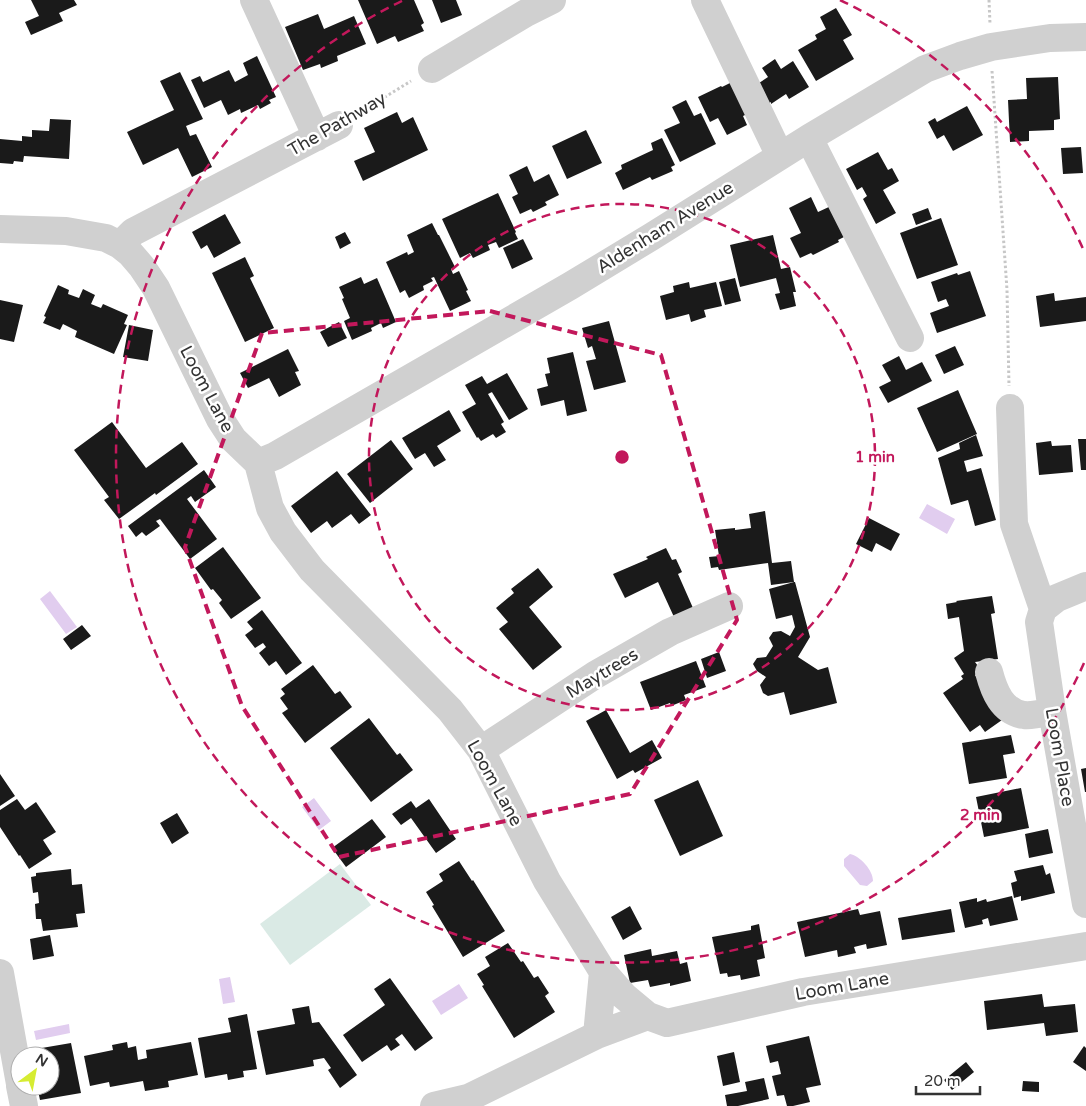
<svg xmlns="http://www.w3.org/2000/svg" width="1086" height="1106" font-family="'Varela Round',sans-serif">
  <style>
    .green { fill: #daeae5 }
    .water { fill: #e1cdef }
    .building { fill: #1a1a1a }
    .lines { fill: none; stroke-linecap: round; stroke-linejoin: round }
    .path { stroke: #c7c7c7; stroke-width: 3; stroke-dasharray: 2.5 2.5; stroke-linecap: butt }
    .minor { stroke: #d0d0d0; stroke-width: 28 }
    .marked { fill: none; stroke: #c2185b; stroke-width: 4; stroke-dasharray: 10 6; stroke-linejoin: round }
    .ring { fill: none; stroke: #c2185b; stroke-width: 2.5; stroke-dasharray: 9 6 }
    .labels { text-anchor: middle; stroke-width: 5; stroke-linejoin: round; paint-order: stroke }
    .street-label { font-size: 18px; fill: #333; stroke: #fff }
    .centre { fill: #c2185b; stroke: #fff; stroke-width: 2.5 }
    .ring-label { font-size: 15px; text-anchor: middle; font-weight: bold; fill: #c2185b; stroke: #fff; stroke-width: 5; stroke-linejoin: round; paint-order: stroke }
  </style>
  <rect width="100%" height="100%" fill="#fff"/>
  <path class="green" d="M340,864L371,905L290,965L260,924Z"/>
  <path class="water" d="M927,504L955,519L947,534L919,518Z
    M50,591L77,627L66,634L40,599Z
    M314,798L331,821L319,830L302,807Z
    M850,854C860,856 873,870 873,881L867,886L860,885L844,866V859Z
    M230,977L235,1002L223,1004L219,979Z
    M459,984L468,998L441,1015L432,1001Z
    M69,1024L70,1033L36,1040L34,1031Z"/>
  <path class="building" d="M31,0H74L77,5L59,13L63,21L31,35L25,22L39,16Z
    M358,0H414L424,23L421,25L424,31L398,42L395,36L377,44Z
    M432,0H456L462,15L441,23Z
    M836,8L852,35L843,40L854,59L816,81L798,50L817,39L815,35L826,29L820,17Z
    M318,14L324,29L354,16L366,44L337,56L338,61L321,68L320,64L303,70L285,27Z
    M257,56L276,97L269,100L271,103L260,109L258,105L241,113L240,109L228,115L221,100L204,108L191,80L200,76L203,82L229,70L235,82L248,75L243,63Z
    M775,59L781,69L793,61L809,87L789,99L786,94L771,104V102L765,106L759,83L768,77L762,68Z
    M180,72L203,119L186,126L190,136L196,134L212,167L192,177L178,148L143,165L127,132L174,110L160,81Z
    M1058,77L1060,119L1054,120V130L1029,131V141L1010,142L1008,100L1027,99L1026,78Z
    M738,79L749,113L743,116L747,125L727,135L718,118L710,122L698,97L721,86L722,87Z
    M686,100L694,116L701,113L716,144L680,162L664,130L680,123L672,107Z
    M967,106L983,135L953,151L944,135L937,139L928,122L935,118L937,122Z
    M397,112L402,123L413,117L428,150L363,181L354,161L375,152L364,128Z
    M50,119L71,120L69,159L24,156L23,162L14,161L13,164L0,163V139L22,141V136L32,137V130L49,131Z
    M586,130L602,163L567,179L552,146Z
    M662,138L675,165L671,167L673,171L652,180L650,177L623,190L615,173L622,169L621,165L653,150L651,143Z
    M1081,147L1083,173L1063,174L1061,148Z
    M878,152L888,170L892,168L899,181L883,190L896,213L876,224L863,199L867,196L862,187L857,190L846,169Z
    M527,166L534,182L549,174L559,195L545,202L547,205L533,212L531,209L520,214L512,197L518,194L509,175Z
    M498,193L516,232L515,233L518,239L499,248L496,242L488,245L490,250L473,258L470,253L460,258L442,219Z
    M811,197L818,212L831,206L846,236L838,240L839,242L813,255L811,253L800,258L790,238L801,233L789,208Z
    M928,208L932,219L916,225L912,214Z
    M225,214L241,243L214,258L207,245L201,249L192,232Z
    M941,218L958,265L917,279L900,233Z
    M432,223L438,235H439L455,267L451,269L453,274L459,271L468,290L466,291L471,301L450,311L434,277L431,278L433,281L423,286L424,290L409,298L405,290L400,293L386,262L407,252L408,255L414,252L407,235Z
    M345,232L351,243L340,249L335,237Z
    M773,235L781,269L790,267L796,292H793L796,306L780,310L775,294L780,293L776,278L740,287L730,245Z
    M523,239L533,259L512,269L503,248Z
    M245,257L254,276L250,278L274,328L245,342L212,273Z
    M970,271L986,316L937,333L930,313L949,306L946,299L938,302L931,282L957,273L958,275Z
    M361,277L364,284L377,278L396,322L383,328L381,323L371,328L372,331L352,340L344,321L350,318L342,299L344,298L339,287Z
    M735,278L741,301L725,305L719,282Z
    M689,282L690,288L716,282L722,306L704,310L706,317L691,322L689,314L666,320L660,296L674,292L673,286Z
    M58,285L69,290L68,294L79,298L83,289L95,295L91,304L101,308L103,304L128,315L124,324L127,325L114,354L75,337L77,331L63,324L60,330L43,323L46,317L44,316Z
    M1054,293L1055,301L1086,297V321L1040,327L1036,296Z
    M0,300L23,305L14,342L0,339Z
    M609,321L626,382L594,390L586,361L596,359L592,346L588,348L582,328Z
    M339,322L347,338L328,347L320,332Z
    M129,325L153,330L148,361L123,357Z
    M955,346L964,365L944,374L935,355Z
    M288,349L299,371L295,372L301,385L279,397L269,378L248,388L240,373Z
    M573,352L587,411L567,416L564,400L541,406L537,389L548,386L545,374L550,373L547,358Z
    M899,356L906,370L922,362L932,381L888,403L879,387L891,381L882,365Z
    M507,373L528,409L509,420L487,384Z
    M482,376L492,392L488,394L504,422L501,424L506,432L496,438L493,434L481,441L478,437L477,438L462,412L476,404L465,385Z
    M958,390L977,434L937,452L917,408Z
    M449,410L461,431L437,446L446,460L434,467L425,453L415,459L402,438Z
    M112,422L146,468L182,442L198,464L156,495L155,493L119,519L104,500L109,497L74,450Z
    M976,435L983,456L964,461L967,472L981,468L996,520L975,526L968,500L951,505L938,458L960,449L959,443Z
    M1078,439H1086V470H1081Z
    M391,440L413,469L370,503L347,474Z
    M1051,441L1052,446L1071,445L1073,472L1039,475L1036,443Z
    M204,470L216,487L195,502L191,496L187,499L217,539L190,559L160,519L156,521L160,526L146,536L142,532L136,537L128,526Z
    M337,471L371,515L359,524L351,514L332,528L327,521L311,533L291,506Z
    M765,511L772,563L791,561L794,582H795L810,637L798,657L818,670L828,667L837,703L790,715L784,692L768,696L763,693L760,685L766,677L757,671L753,664L757,658L766,657L773,646L769,638L773,632L781,631L790,636L795,627L792,615L776,619L769,589L794,582L771,585L768,563L719,570L718,567L711,568L709,557L719,556L715,530L735,528V530L751,528L749,514Z
    M869,518L900,534L891,551L876,543L872,552L856,544Z
    M223,547L261,598L231,619L219,603L222,600L213,589L211,590L195,568Z
    M666,548L672,560L676,559L682,572L678,574L693,608L674,617L658,582L625,598L613,574L648,559L646,557Z
    M538,568L553,587L529,607L562,647L533,670L499,629L508,622L496,608L514,593L511,589Z
    M992,596L995,613L991,614L998,659L975,662L981,670L975,675L988,694L1002,720L985,732L980,725L970,732L943,693L963,679L961,676L964,674L954,658L964,651L959,617L948,619L946,604L957,602L956,601Z
    M262,610L302,663L286,675L276,661L269,666L259,653L266,647L263,643L255,648L245,635L253,629L247,622Z
    M82,625L91,636L71,650L63,639Z
    M719,652L726,671L707,678L701,659Z
    M696,661L706,687L684,695L686,700L671,706L670,703L651,710L640,682Z
    M313,665L335,694L340,691L352,707L305,743L282,713L288,709L280,698L285,694L281,689Z
    M606,710L630,753L652,740L662,758L635,773L633,770L617,779L586,721Z
    M369,718L397,755L400,753L413,770L371,802L330,748Z
    M1011,735L1015,753L1003,755L1007,778L969,784L962,743Z
    M1086,768V792H1085L1081,769Z
    M0,774L15,796L0,806Z
    M698,780L723,836L680,856L654,800Z
    M1021,788L1029,828L984,837L976,797Z
    M17,799L25,810L36,802L56,832L43,840L52,854L29,869L20,855L19,856L0,827V810Z
    M429,799L456,839L436,853L411,818L401,825L392,814L411,801L416,808Z
    M177,813L189,833L172,844L160,823Z
    M372,819L386,837L346,867L332,848Z
    M1048,829L1053,853L1029,858L1025,834Z
    M459,861L472,881L473,880L505,931L463,957L432,906L434,905L426,892L443,881L439,874Z
    M1043,865L1046,875L1050,873L1055,893L1021,901V896L1014,898L1011,883L1017,881L1014,871Z
    M71,869L72,885L82,884L85,913L76,914L78,927L43,931L41,919H36L35,904L39,903L38,892L33,893L31,877L36,876V873Z
    M1012,896L1018,920L990,926L988,918L982,920L983,924L965,928L959,902L977,898V902L986,899L987,902Z
    M630,906L642,929L623,940L611,917Z
    M858,909L860,915L880,911L887,945L867,949L866,944L854,947L856,953L838,957L837,950L805,957L797,922Z
    M951,909L955,932L902,940L898,918Z
    M759,924L765,958L757,960L760,976L741,980L740,975L728,977L727,973L720,974L712,937L751,930V926Z
    M50,935L54,956L33,960L30,939Z
    M508,943L521,962L523,961L534,978L538,976L549,993L545,996L555,1012L514,1038L482,986L484,985L477,974L490,966L485,957Z
    M651,949L652,956L677,951L680,964L687,962L691,981L670,986V983L650,987L648,980L630,983L624,955Z
    M390,978L433,1038L415,1051L402,1034L395,1039L400,1045L391,1051L387,1045L362,1062L343,1035L385,1005L374,989Z
    M1042,994L1044,1007L1075,1004L1078,1032L1046,1036L1044,1023L987,1030L984,1001Z
    M309,1006L312,1023L319,1022L357,1075L340,1088L328,1070L331,1068L324,1058L313,1060L314,1066L266,1075L257,1031L295,1024L292,1009Z
    M247,1014L257,1069L243,1071L244,1077L228,1080L227,1074L205,1078L198,1038L231,1032L228,1018Z
    M809,1036L821,1085L806,1088L810,1102L793,1106H787L784,1095L777,1096L772,1076L781,1074L778,1061L770,1063L766,1046Z
    M127,1042L128,1048L136,1046L138,1060L147,1058L146,1050L191,1042L198,1075L168,1081L169,1087L145,1091L143,1081L110,1087L109,1082L90,1086L84,1056L113,1050L112,1045Z
    M71,1043L81,1093L40,1100L37,1086H50V1056H31L30,1050Z
    M1084,1046L1086,1048V1071L1073,1062Z
    M734,1052L740,1082L723,1086L717,1056Z
    M966,1062L974,1072L952,1090L944,1080Z
    M764,1078L769,1099L738,1106H727L725,1095L747,1091L745,1082Z
    M1023,1081L1039,1082V1092L1022,1091Z"/>
  <g class="lines">
    <path class="path" d="M989,0L990,24
      M992,71L1007,290L1009,386
      M359,113L411,81"/>
    <path class="minor" d="M254,0L317,137
      M705,0L780,156
      M432,69L526,13L552,0
      M809,138L910,338
      M0,229L66,231L106,238L120,245L130,253L142,267L156,288L220,419L233,439L258,463L270,508L283,532L312,570L450,710L481,750L547,881L603,972L624,996L648,1016L667,1023L803,992L1086,946
      M120,245L133,232L339,125
      M1010,408L1014,524L1043,609
      M258,463L275,456L570,286L651,237L809,138L925,69L960,56L991,47L1050,38L1086,37
      M1043,609L1039,622L1052,711L1086,904
      M1043,609L1057,598L1086,586
      M989,672C994,691 1002,712 1024,715C1033,716 1043,713 1052,711
      M481,750L595,675L670,632L729,606
      M0,973L20,1084
      M597,1035L603,972
      M20,1086L24,1106
      M434,1106L468,1098L597,1035L648,1016"/>
  </g>
  <path class="marked" d="M490,311L661,355L737,620L630,794L339,857L242,706L185,547L262,333Z"/>
  <g class="ring">
    <circle cx="622" cy="457" r="253"/>
    <path d="M1084 663A506 506 0 1 1 404 0M840 0A506 506 0 0 1 1084 251"/>
  </g>
  <g class="labels">
    <g class="street-label">
      <text transform="translate(337 124) rotate(-30)" y="6">The Pathway</text>
      <text transform="translate(665 227) rotate(-32)" y="6">Aldenham Avenue</text>
      <text transform="translate(207 389) rotate(62)" y="6">Loom Lane</text>
      <text transform="translate(602 673) rotate(-31)" y="6">Maytrees</text>
      <text transform="translate(1060 757) rotate(80)" y="6">Loom Place</text>
      <text transform="translate(495 783) rotate(61)" y="6">Loom Lane</text>
      <text transform="translate(842 986) rotate(-10)" y="6">Loom Lane</text>
    </g>
  </g>
  <circle cx="622" cy="457" r="8" class="centre"/>
  <g class="ring-label">
    <text x="875" y="462">1 min</text>
    <text x="980" y="820">2 min</text>
  </g>
  <g transform="translate(35 1071) rotate(32)"><circle r="24" fill="#ffffff" stroke="#adadad"/>
  <path d="M0-4L9 19L0 12L-9 19Z" fill="#d6ec32"/>
  <text y="-8" font-size="14" font-weight="bold" text-anchor="middle" fill="#333333">N</text>
  </g>
  <path d="M916 1086v8h64v-8" fill="none" stroke="#333333" stroke-width="2.5"/>
  <text x="924" y="1086" font-size="15" fill="#333333" stroke="#ffffff" stroke-width="4" paint-order="stroke">20 m</text>
</svg>
